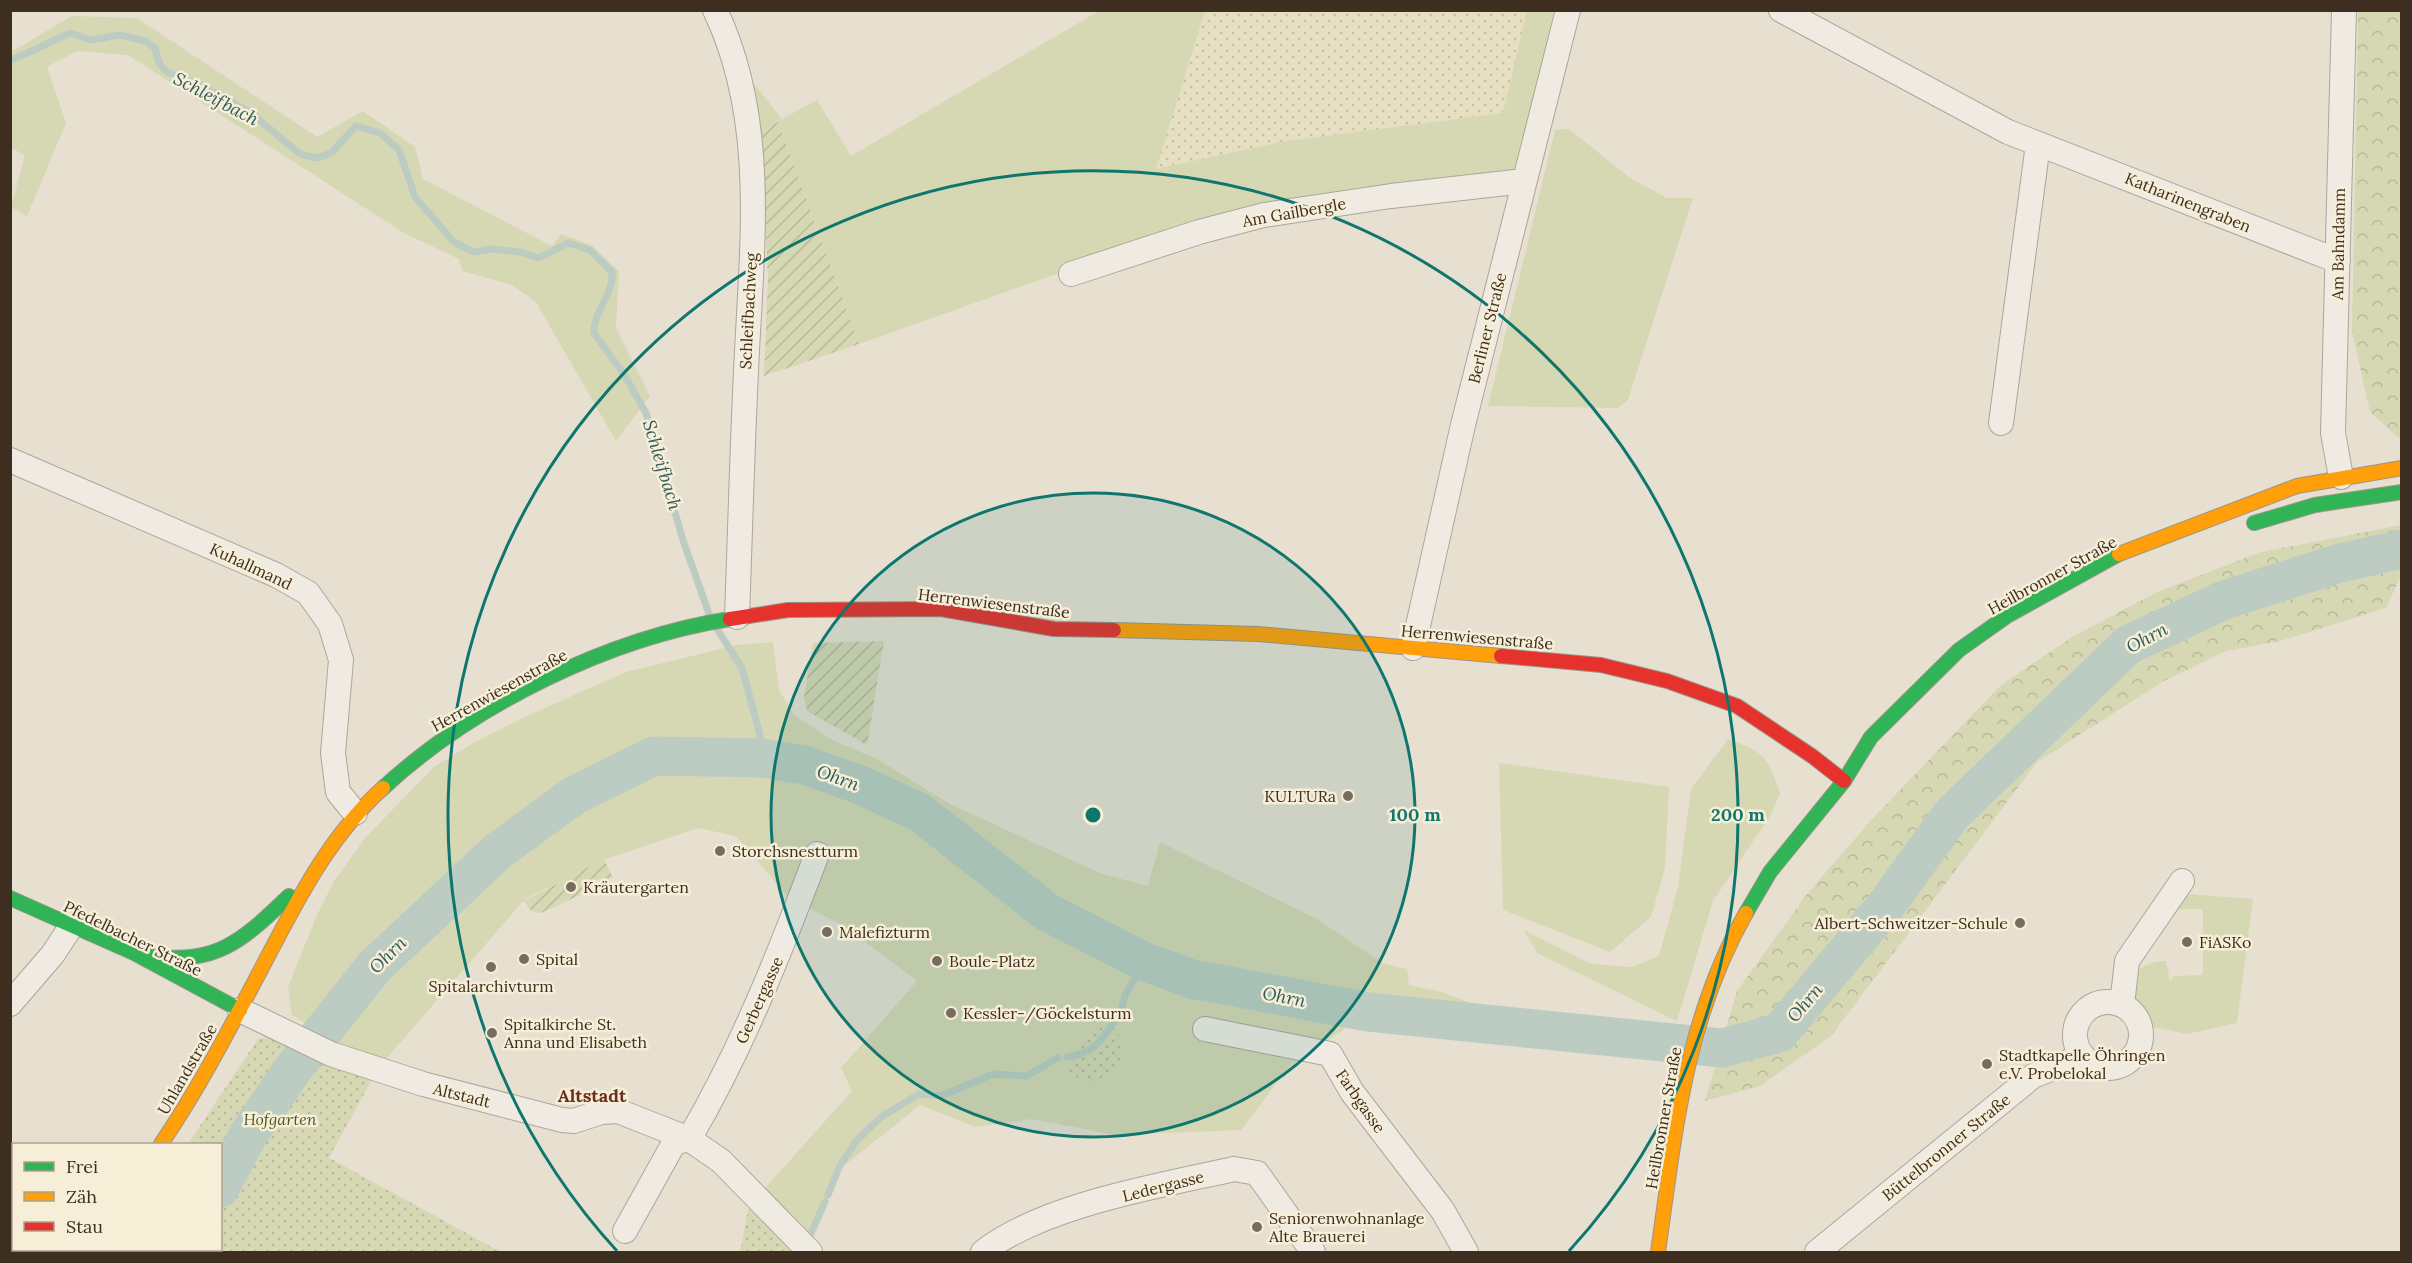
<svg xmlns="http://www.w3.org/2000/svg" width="2412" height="1263" font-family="Lora,serif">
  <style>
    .farmland { fill: url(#farmland-dots) }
    .grass { fill: #d6d7b3 }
    .forest { fill: url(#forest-crowns) }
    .park { fill: url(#park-dots) }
    .garden { fill: url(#garden-furrows) }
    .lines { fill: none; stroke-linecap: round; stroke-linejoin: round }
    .stream { stroke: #bcccc2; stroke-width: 7 }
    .river { stroke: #bcccc2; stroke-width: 39 }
    .street-casing { stroke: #ada599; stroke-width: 26 }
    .fast-casing { stroke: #9c958a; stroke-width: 16 }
    .slow-casing { stroke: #9c958a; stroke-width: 16 }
    .jam-casing { stroke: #9c958a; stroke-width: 16 }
    .street { stroke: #efebe3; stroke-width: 24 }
    .fast { stroke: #30b455; stroke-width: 14 }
    .slow { stroke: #ff9f0a; stroke-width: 14 }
    .jam { stroke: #e5322d; stroke-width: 14 }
    .ring { fill: none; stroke: #0f766e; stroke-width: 3 }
    .poi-dot { fill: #786c5e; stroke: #f7eed8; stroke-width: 2 }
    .labels { text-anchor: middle; stroke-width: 5; stroke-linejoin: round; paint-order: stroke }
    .street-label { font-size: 16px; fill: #3d2e20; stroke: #f7eed8 }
    .poi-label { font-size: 16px; fill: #3d2e20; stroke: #f7eed8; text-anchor: start }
    .park-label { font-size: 16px; font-style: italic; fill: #4d5a26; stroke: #f7eed8 }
    .water-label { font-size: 18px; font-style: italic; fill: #2f5d5a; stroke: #f7eed8 }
    .neighbourhood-label { font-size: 18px; font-weight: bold; fill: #6b2e1e; stroke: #f7eed8 }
    .centre { fill: #0f766e; stroke: #f7eed8; stroke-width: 3 }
    .ring-label { font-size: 18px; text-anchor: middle; font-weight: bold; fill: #0f766e; stroke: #f7eed8; stroke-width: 5; stroke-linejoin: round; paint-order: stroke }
  </style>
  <defs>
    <pattern id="farmland-dots" width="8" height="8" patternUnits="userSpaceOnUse" patternTransform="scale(1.5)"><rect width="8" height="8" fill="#e6dfc2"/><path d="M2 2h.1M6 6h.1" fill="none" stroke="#c6c0a6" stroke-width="1.8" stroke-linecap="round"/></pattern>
    <pattern id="forest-crowns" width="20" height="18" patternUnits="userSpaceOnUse" patternTransform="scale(1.5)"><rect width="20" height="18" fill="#d6d7b3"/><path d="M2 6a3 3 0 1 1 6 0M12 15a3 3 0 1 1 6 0" fill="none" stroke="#b9b99a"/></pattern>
    <pattern id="park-dots" width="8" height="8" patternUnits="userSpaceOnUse" patternTransform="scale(1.5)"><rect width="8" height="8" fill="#d6d7b3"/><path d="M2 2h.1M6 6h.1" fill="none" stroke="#b9b99a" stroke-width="1.8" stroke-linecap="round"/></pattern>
    <pattern id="garden-furrows" width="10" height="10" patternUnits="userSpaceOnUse" patternTransform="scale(1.5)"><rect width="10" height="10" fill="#d6d7b3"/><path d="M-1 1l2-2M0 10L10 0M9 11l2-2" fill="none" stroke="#b9b99a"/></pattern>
  </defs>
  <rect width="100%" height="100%" fill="#e7e0d1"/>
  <path class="farmland" d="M1205,11H1527L1503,113L1280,142L1156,169Z"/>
  <path class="grass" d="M1099,11H1205L1156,169L1280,142L1503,113L1527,11H1554L1517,173L1169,234L859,344L778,122L760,131L752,81L782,119L817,100L851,156Z
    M72,16L137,18L317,137L363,111L415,147L423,179L552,246L561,234L591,245L619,271L616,328L650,396L616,441L536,302L512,285L462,271L459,259L404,233L128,55L77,51L47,67L66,123L27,216L11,207L25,155L11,148V52Z
    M1569,129L1630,178L1667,198H1693L1628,400L1618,408L1488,406L1555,130Z
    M773,642L779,690L794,715L834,741L877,759L950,804L1102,874L1148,886L1160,842L1317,919L1384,964L1407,969L1409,985L1442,992L1487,1009L1480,1033L1355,1022L1290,1066L1241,1130L1115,1135L1032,1119L976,1127L920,1105L841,1168L806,1252L749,1206L852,1091L841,1068L917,981L846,927L789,898L736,836L698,828L603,860L525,899L378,1068L292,1015L288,987L317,915L334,881L366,837L434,767L475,742L529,715L626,672L737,645Z
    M1728,739C1765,753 1768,756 1780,794L1770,816L1713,901L1677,1021L1537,953L1524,930L1591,964L1632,967L1659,956L1678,887L1691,789Z
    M1499,763L1669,787L1665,868L1651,917L1610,952L1503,910Z
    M2182,881L2189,894L2253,899L2237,1023L2187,1034L2138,1024L2132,1012L2122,1005C2131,979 2135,962 2166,961L2170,981L2174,976L2203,975V909H2174Z"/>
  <path class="forest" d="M2358,11H2401V440L2370,412L2352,331Z
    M2401,525V576L2386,608L2280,641L2226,651L2164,681L2037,762L1831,1036L1760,1086L1705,1101L1737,991L1807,894L1873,818L2000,686L2072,637L2157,592L2261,552Z"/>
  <path class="park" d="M1099,1026L1116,1027L1124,1051L1117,1067L1094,1083L1069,1075C1067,1051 1080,1039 1099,1026Z
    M277,1035L378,1068L329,1158L501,1252H57L62,1250H220V1144H188L258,1039Z
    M749,1206L799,1252H740Z"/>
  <path class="garden" d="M778,122L859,344L764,376L768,277L760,131Z
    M884,641L867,745L807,711L804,697L813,643Z
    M604,859L613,878L606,881L601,879L595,880L593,889L541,913L531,911L524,901Z"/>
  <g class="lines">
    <path class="stream" d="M10,61L70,33L91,40L119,35L146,41L155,48L159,63L167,72L203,86L251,113L299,153L307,156L317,158L331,153L356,126L380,133L399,150L415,197L454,242L474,252L492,249L520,252L539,258L568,243L590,250L612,272C614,295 593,311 594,333L625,376L646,413L683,540L709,614
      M717,629L742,668L760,735L762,758
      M1122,1008L1125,995L1145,962
      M1067,1057C1092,1054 1100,1043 1114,1022
      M828,1195L839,1167L857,1140L881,1117L919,1094L941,1096L993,1074L1027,1076L1057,1058
      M807,1242L825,1202"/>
    <path class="river" d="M220,1188L248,1135L293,1069L374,967L498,851L575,795L654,756L762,758L804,765L860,785L919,812L1047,912L1145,962L1192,979L1368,1012L1722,1048L1779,1033L1887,904L1952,814L2128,645L2224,600L2340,563L2402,549
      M188,1252L190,1250"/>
    <g class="street-casing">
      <path id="street" d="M715,10C769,122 751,252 746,372C742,454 740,536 737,617
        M1781,10L2008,132L2338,261
        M1071,274L1199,232L1264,215L1391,196L1524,181
        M2001,423L2038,144
        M10,460L276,575L308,593L330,624L341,660L333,753L338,792L355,813
        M2341,477L2333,433L2344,10
        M1413,648L1463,425L1568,10
        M2075 1035a33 33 0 1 1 66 0a33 33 0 1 1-66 0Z
        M10,1004L53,954L72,925
        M2122,1005L2127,961L2182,881
        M240,1010L331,1054L423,1084L562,1120L574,1121L601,1112L618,1111L689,1139L721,1161L810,1252
        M1205,1029L1330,1054L1352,1092L1443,1211L1466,1252
        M689,1139C742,1049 780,952 817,854
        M625,1231L674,1143L689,1139
        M983,1252C1043,1205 1159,1186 1234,1169L1257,1173L1313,1252
        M1817,1252L2033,1076L2083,1056"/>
    </g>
    <g class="fast-casing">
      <path id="fast" d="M2254,523L2315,505L2402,492
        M383,788C473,705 608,638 730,619
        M10,898L134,953L240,1010
        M1746,913L1770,872L1844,781L1871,737L1959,650L2007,616L2119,554
        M149,956C217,965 242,941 289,896"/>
    </g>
    <g class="slow-casing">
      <path id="slow" d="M2119,554L2297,486L2402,468
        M1114,630L1258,634L1501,656
        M161,1144C197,1091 227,1034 257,977C293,909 325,840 383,788
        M1658,1252C1675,1133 1685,1020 1746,913"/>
    </g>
    <g class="jam-casing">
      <path id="jam" d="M730,619L788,610L941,609L1054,629L1114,630
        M1501,656L1601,665L1667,681L1737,706L1812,756L1844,781
        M57,1252L62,1250"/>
    </g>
    <use href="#street" class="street"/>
    <use href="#fast" class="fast"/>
    <use href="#slow" class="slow"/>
    <use href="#jam" class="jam"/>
  </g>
  <circle cx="1093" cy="815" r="322" fill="#0f766e" fill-opacity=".12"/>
  <g class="ring">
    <circle cx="1093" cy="815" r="322"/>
    <path d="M617 1251A645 645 0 1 1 1569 1251"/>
  </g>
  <g class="poi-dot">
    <circle cx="1348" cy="796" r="6"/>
    <circle cx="720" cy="851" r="6"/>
    <circle cx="571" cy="887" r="6"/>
    <circle cx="2020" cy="923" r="6"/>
    <circle cx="827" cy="932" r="6"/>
    <circle cx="2187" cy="942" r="6"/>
    <circle cx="524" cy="959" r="6"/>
    <circle cx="937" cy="961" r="6"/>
    <circle cx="491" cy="967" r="6"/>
    <circle cx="951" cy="1013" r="6"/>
    <circle cx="492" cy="1033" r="6"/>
    <circle cx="1987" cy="1064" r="6"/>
    <circle cx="1257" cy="1227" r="6"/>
  </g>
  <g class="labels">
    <g class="street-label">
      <text transform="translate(2188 202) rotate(22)" y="6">Katharinengraben</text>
      <text transform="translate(1294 212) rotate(-10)" y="6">Am Gailbergle</text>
      <text transform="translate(2338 244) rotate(-89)" y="6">Am Bahndamm</text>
      <text transform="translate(748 311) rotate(-87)" y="6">Schleifbachweg</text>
      <text transform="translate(1487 328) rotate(-76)" y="6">Berliner Straße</text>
      <text transform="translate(251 566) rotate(25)" y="6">Kuhallmand</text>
      <text transform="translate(2052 575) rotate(-29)" y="6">Heilbronner Straße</text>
      <text transform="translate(994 603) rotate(7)" y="6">Herrenwiesenstraße</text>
      <text transform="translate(1477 637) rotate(5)" y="6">Herrenwiesenstraße</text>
      <text transform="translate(499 690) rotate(-29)" y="6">Herrenwiesenstraße</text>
      <text transform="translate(133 938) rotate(26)" y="6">Pfedelbacher Straße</text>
      <text transform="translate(759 1000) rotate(-66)" y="6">Gerbergasse</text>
      <text transform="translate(187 1069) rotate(-60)" y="6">Uhlandstraße</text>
      <text transform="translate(462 1095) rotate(14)" y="6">Altstadt</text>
      <text transform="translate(1361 1101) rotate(55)" y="6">Farbgasse</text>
      <text transform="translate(1663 1118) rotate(-80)" y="6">Heilbronner Straße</text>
      <text transform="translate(1946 1147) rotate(-39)" y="6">Büttelbronner Straße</text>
      <text transform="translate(1163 1186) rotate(-14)" y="6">Ledergasse</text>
    </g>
    <g class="poi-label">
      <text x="1336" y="802" text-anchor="end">KULTURa</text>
      <text x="732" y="857">Storchsnestturm</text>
      <text x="583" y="893">Kräutergarten</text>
      <text x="2008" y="929" text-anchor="end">Albert-Schweitzer-Schule</text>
      <text x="839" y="938">Malefizturm</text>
      <text x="2199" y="948">FiASKo</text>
      <text x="536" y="965">Spital</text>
      <text x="949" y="967">Boule-Platz</text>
      <text x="491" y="992" text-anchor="middle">Spitalarchivturm</text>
      <text x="963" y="1019">Kessler-/Göckelsturm</text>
      <text x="504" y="1030">Spitalkirche St.<tspan x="504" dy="18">Anna und Elisabeth</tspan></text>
      <text x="1999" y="1061">Stadtkapelle Öhringen<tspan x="1999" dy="18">e.V. Probelokal</tspan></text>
      <text x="1269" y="1224">Seniorenwohnanlage<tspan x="1269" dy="18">Alte Brauerei</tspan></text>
    </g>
    <g class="park-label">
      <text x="280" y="1125">Hofgarten</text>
    </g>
    <g class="water-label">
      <text transform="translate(216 99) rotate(28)" y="6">Schleifbach</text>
      <text transform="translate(662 465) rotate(73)" y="6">Schleifbach</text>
      <text transform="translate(2147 638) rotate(-28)" y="6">Ohrn</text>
      <text transform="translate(838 778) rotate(20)" y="6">Ohrn</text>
      <text transform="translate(388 955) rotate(-45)" y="6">Ohrn</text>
      <text transform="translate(1284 997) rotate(11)" y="6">Ohrn</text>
      <text transform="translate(1805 1003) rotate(-50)" y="6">Ohrn</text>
    </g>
    <g class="neighbourhood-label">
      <text x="592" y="1102">Altstadt</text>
    </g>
  </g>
  <circle cx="1093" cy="815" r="9" class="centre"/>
  <g class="ring-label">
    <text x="1415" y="821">100 m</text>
    <text x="1738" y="821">200 m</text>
  </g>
  <rect width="2412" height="1263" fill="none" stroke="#3d2e20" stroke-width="24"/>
  <rect x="12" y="1143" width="210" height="108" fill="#f7eed8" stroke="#ada18e" stroke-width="1.5"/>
  <rect x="24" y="1162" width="30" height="9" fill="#30b455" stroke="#ada18e" stroke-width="1.5"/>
  <text x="66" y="1173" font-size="18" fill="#3d2e20">Frei</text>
  <rect x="24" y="1192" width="30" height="9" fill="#ff9f0a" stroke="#ada18e" stroke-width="1.5"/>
  <text x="66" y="1203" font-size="18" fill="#3d2e20">Zäh</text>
  <rect x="24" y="1222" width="30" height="9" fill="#e5322d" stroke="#ada18e" stroke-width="1.5"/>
  <text x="66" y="1233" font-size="18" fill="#3d2e20">Stau</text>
</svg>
